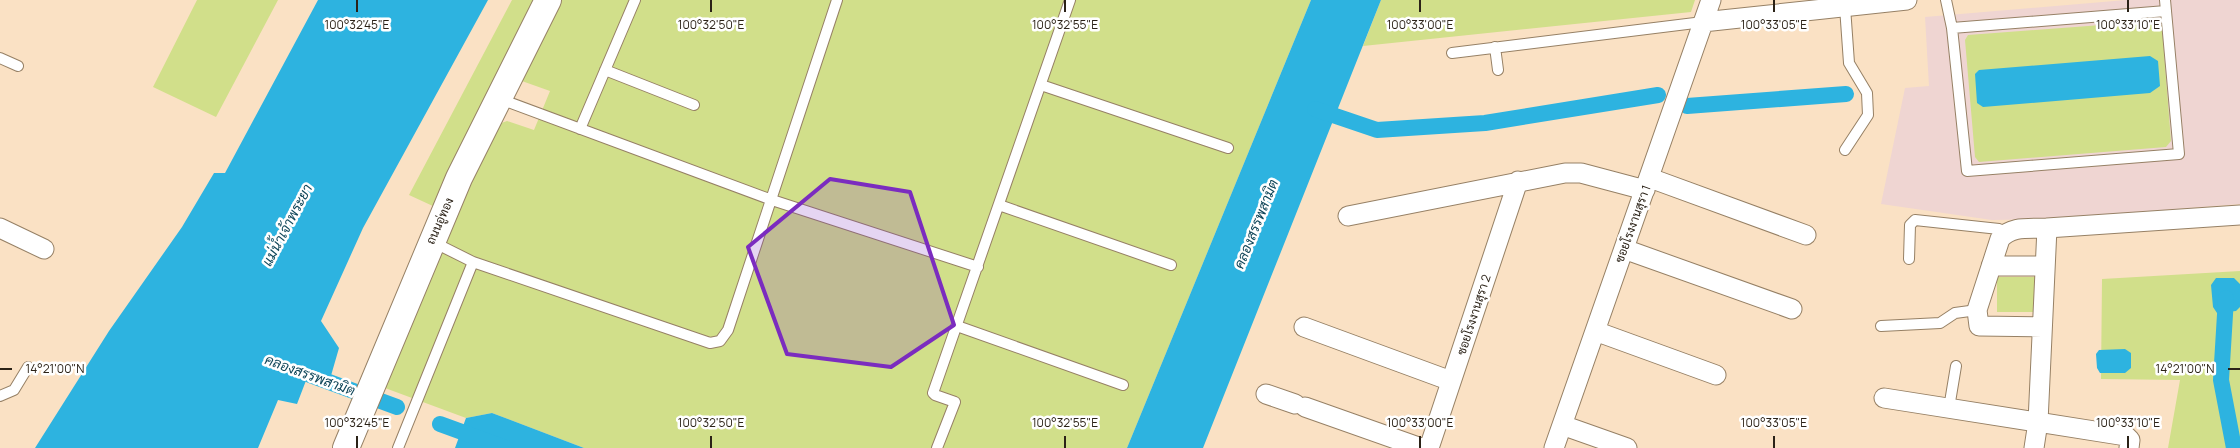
<svg xmlns="http://www.w3.org/2000/svg" width="2240" height="448" font-family="Manrope,Sarabun,sans-serif">
  <style>
    .education { fill: #efd5d2 }
    .green { fill: #d1df8a }
    .water { fill: #2db3e0 }
    .lines { fill: none; stroke-linecap: round; stroke-linejoin: round }
    .canal { stroke: #2db3e0; stroke-width: 16 }
    .service-casing { stroke: #968065; stroke-width: 12 }
    .minor-casing { stroke: #968065; stroke-width: 21 }
    .secondary-casing { stroke: #968065; stroke-width: 28 }
    .service { stroke: #fff; stroke-width: 10 }
    .minor { stroke: #fff; stroke-width: 19 }
    .secondary { stroke: #fff; stroke-width: 26 }
    .marked { fill: #7b2cbf; fill-opacity: 0.2; stroke: #7b2cbf; stroke-width: 4; stroke-linejoin: round }
    .ticks { fill: none; stroke: #2b2217; stroke-width: 2 }
    .labels { text-anchor: middle; stroke-width: 5; stroke-linejoin: round; paint-order: stroke }
    .street-label { font-size: 12px; fill: #2b2217; stroke: #fff }
    .water-label { font-size: 14px; font-style: italic; fill: #11475a; stroke: #fff }
    .ticks-label { font-size: 12px; text-anchor: middle; fill: #2b2217; stroke: #fff; stroke-width: 5; stroke-linejoin: round; paint-order: stroke }
  </style>
  <rect width="100%" height="100%" fill="#fae1c4"/>
  <path class="education" d="M2126,0H2240V204L2049,219L1992,220L1881,204L1905,88L1929,86L1925,17Z"/>
  <path class="green" d="M197,0H278L216,117L153,87Z
    M512,0H536L435,207L409,195Z
    M558,0H1311L1127,448H584L492,413L466,418L385,388L496,125L507,121L534,130L550,91L519,80Z
    M1381,0H1695L1691,12L1363,46Z
    M2154,21L2162,26L2171,141L2166,147L1979,162L1975,157L1965,40L1968,35Z
    M2240,271V448H2168L2180,380L2101,379L2102,279Z
    M1997,277H2035V312H1997Z"/>
  <path class="water" d="M318,0H488L363,228L321,321L339,348L328,386L307,378L297,404L278,400L258,448H35L109,331L182,227L214,173H225Z
    M1311,0H1381L1203,448H1127Z
    M2150,56L2158,61L2160,86L2150,93L1983,107L1977,103L1975,74L1979,70Z
    M2216,278H2234L2240,284V307L2236,311L2217,313L2213,307L2211,285Z
    M2125,349L2131,353V368L2125,373H2100L2097,368L2096,354L2099,350Z
    M492,413L584,448H455L466,418Z"/>
  <g class="lines">
    <path class="canal" d="M1687,106L1846,94
      M1315,109L1377,130L1485,123L1658,95
      M2226,298L2221,380L2234,448
      M310,375L397,407
      M440,424L506,448"/>
    <g class="service-casing">
      <path id="service" d="M1946,0L1952,28L1967,171L2179,154L2165,0
        M1952,28L2166,11
        M1495,47L1498,70
        M1452,53L1703,22
        M0,58L18,66
        M605,70L694,105
        M1041,85L1228,148
        M500,99L772,200L978,267
        M580,129L635,0
        M1845,150L1868,115L1867,93L1849,63L1845,7
        M999,205L1171,265
        M433,242L473,262L710,343L720,341L728,330L837,0
        M1909,259L1910,225L1915,220L1999,229L2005,232
        M957,326L1123,385
        M1881,326L1940,323L1955,313L1977,310
        M0,396L14,390L28,367
        M1949,408L1956,366
        M398,448L473,262
        M937,448L955,402L935,395L933,393L1070,0"/>
    </g>
    <g class="minor-casing">
      <path id="minor" d="M1703,22L1907,0
        M1650,178L1806,235
        M1348,216L1565,173H1581L1645,190
        M0,228L44,249
        M1624,249L1792,309
        M1991,266H2045
        M1304,327L1451,381
        M2042,327L1979,326L1977,310L2000,239C2012,225 2030,229 2047,228
        M1595,331L1716,375
        M1266,394L1295,404
        M1884,398L2126,436L2130,440L2129,448
        M1305,407L1421,448
        M1562,425L1627,448
        M1429,448L1518,181
        M1554,448L1711,0
        M2034,448L2038,422L2047,228L2240,215"/>
    </g>
    <g class="secondary-casing">
      <path id="secondary" d="M346,448L459,178L548,0"/>
    </g>
    <use href="#service" class="service"/>
    <use href="#minor" class="minor"/>
    <use href="#secondary" class="secondary"/>
  </g>
  <path class="marked" d="M830,179L910,192L954,325L891,367L787,354L748,247Z"/>
  <path class="ticks" d="M357,0V12M711,0V12M1065,0V12M1420,0V12M1774,0V12M2128,0V12M0,369H12M2228,369H2240M357,436V448M711,436V448M1065,436V448M1420,436V448M1774,436V448M2128,436V448"/>
  <g class="labels">
    <g class="street-label">
      <text transform="translate(440 221) rotate(-66)" y="4">ถนนอู่ทอง</text>
      <text transform="translate(1633 224) rotate(-70)" y="4">ซอยโรงงานสุรา 1</text>
      <text transform="translate(1474 315) rotate(-72)" y="4">ซอยโรงงานสุรา 2</text>
    </g>
    <g class="water-label">
      <text transform="translate(1256 224) rotate(-68)" y="5">คลองสรรพสามิต</text>
      <text transform="translate(287 225) rotate(-62)" y="5">แม่น้ำเจ้าพระยา</text>
      <text transform="translate(310 375) rotate(20)" y="5">คลองสรรพสามิต</text>
    </g>
  </g>
  <g class="ticks-label">
    <text x="357" y="29">100°32'45"E</text>
    <text x="711" y="29">100°32'50"E</text>
    <text x="1065" y="29">100°32'55"E</text>
    <text x="1420" y="29">100°33'00"E</text>
    <text x="1774" y="29">100°33'05"E</text>
    <text x="2128" y="29">100°33'10"E</text>
    <text x="55" y="373">14°21'00"N</text>
    <text x="2185" y="373">14°21'00"N</text>
    <text x="357" y="427">100°32'45"E</text>
    <text x="711" y="427">100°32'50"E</text>
    <text x="1065" y="427">100°32'55"E</text>
    <text x="1420" y="427">100°33'00"E</text>
    <text x="1774" y="427">100°33'05"E</text>
    <text x="2128" y="427">100°33'10"E</text>
  </g>
</svg>
